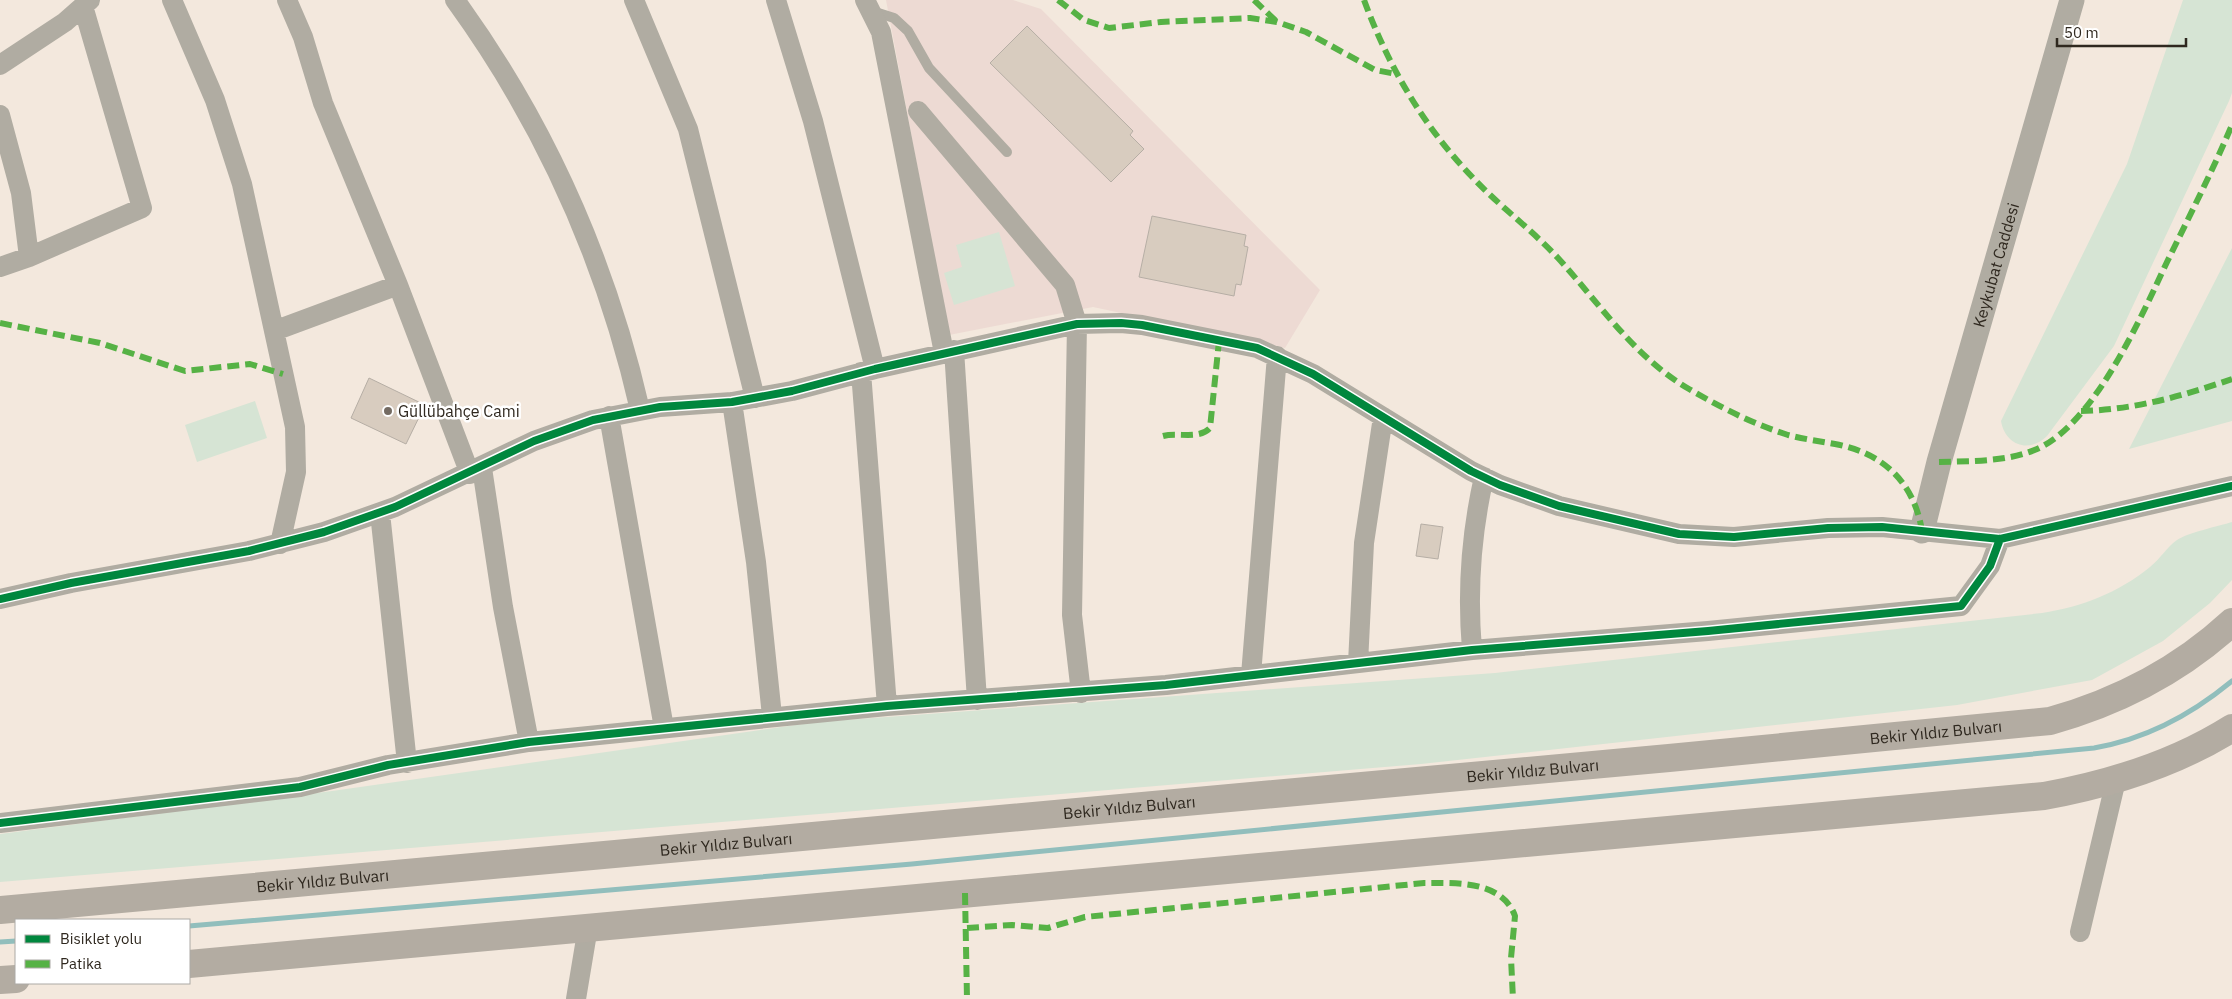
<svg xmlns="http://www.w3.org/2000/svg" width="2232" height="999" font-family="'IBM Plex Sans',sans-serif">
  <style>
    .education { fill: #eddad3 }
    .green { fill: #d6e4d4 }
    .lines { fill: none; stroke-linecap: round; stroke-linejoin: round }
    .stream { stroke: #91bebc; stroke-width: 5 }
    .building { fill: #d8ccbf; stroke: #b6aea5 }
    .service { stroke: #b0aca2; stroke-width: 10 }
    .minor { stroke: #b0aca2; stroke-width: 20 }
    .tertiary { stroke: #b0aca2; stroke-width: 25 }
    .primary { stroke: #b3aca2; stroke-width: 28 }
    .quiet { stroke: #56b245; stroke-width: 6; stroke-dasharray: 12 6; stroke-linecap: butt }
    .cycleway-casing { stroke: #fff; stroke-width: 11 }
    .cycleway { stroke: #00873e; stroke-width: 8 }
    .poi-dot { fill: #746b62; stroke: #fff; stroke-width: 2 }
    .labels { text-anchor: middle; stroke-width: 5; stroke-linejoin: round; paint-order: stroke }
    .street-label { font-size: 16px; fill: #2f281f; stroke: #fff }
    .poi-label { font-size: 16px; fill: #2f281f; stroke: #fff; text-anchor: start }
  </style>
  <rect width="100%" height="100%" fill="#f3e8dd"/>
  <path class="education" d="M886,0H1013L1041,9L1320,290L1285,348L1093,307L949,335Z"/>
  <path class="green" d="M2183,0H2232V93L2229,101L2114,346L2047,436C2029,454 2005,445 2001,421L2127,164Z
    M999,232L1015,286L954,305L944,273L962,267L956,245Z
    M2232,248V421L2129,449Z
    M255,401L267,438L197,462L185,425Z
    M2232,522V580L2210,603L2163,641L2092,680L1957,705L1421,764L0,882V834L332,791L817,722L1495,673L2042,613C2081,607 2118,593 2150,567C2160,559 2167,547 2177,540C2187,533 2219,526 2232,522Z"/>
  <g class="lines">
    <path class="stream" d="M189,926L912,864L2094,748C2147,739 2191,715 2232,681
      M0,942L16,941"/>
  </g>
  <path class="building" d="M1027,26L1133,131L1130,135L1144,149L1111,182L990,63Z
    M1152,216L1246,235L1244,246L1248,247L1241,285L1236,284L1234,296L1139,277Z
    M369,378L425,405L406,444L351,418Z
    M1421,524L1443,527L1438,559L1416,556Z"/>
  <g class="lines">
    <path class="service" d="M872,11L894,18L908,31L929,68L1007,152"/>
    <path class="minor" d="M172,0L215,100L242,184L295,427L296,472L280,544
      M287,0L303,37L323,103L398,285L470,474
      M455,0C545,124 606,261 640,410
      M634,0L688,129L755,398
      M776,0L813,121L875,369
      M865,0L881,32L944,353
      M0,65L65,22L90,0
      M918,111L1065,285L1077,324L1072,615L1081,693
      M0,115L21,193L29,257
      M0,267L29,257L142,208L83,6
      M274,331L398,285
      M954,350L977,700
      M861,372L887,706
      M732,402L756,562L772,716
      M609,416L664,728
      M482,468L503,607L529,742
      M380,513L407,763
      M0,599L71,583L249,551L324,532L395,507L534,441L593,420L660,407L732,402L792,391L875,369L1077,324L1121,323L1142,325L1257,348L1313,374L1471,471L1500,485L1559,506L1679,534L1734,537L1828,528L1882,527L2000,539L2232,486
      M1472,650C1467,591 1471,534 1484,477
      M1358,663L1364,543L1383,417
      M1251,675L1277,356
      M0,823L300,787L388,765L529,742L887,706L1166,685L1472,650L1708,631L1961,606L1990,566L2000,539
      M2080,932L2116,780
      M576,999L588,927"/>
    <path class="tertiary" id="s1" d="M1922,531L1939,462L2072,0"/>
    <g class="primary">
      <path id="s2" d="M0,910L1669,758L2050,721C2118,702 2180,670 2232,622"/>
      <path d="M189,964L2044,796C2110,784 2175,764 2232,728"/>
      <path d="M0,980L16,979"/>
    </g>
    <path class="quiet" d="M1058,0L1084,20L1109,28L1161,22L1250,18L1277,22L1306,32L1375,70L1396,74
      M1254,0L1277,22
      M1364,0C1389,68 1425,129 1476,181C1502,208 1533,231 1558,258C1600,304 1634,357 1689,389C1720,407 1753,424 1788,435C1803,439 1819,441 1835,444C1883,453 1914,482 1922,531
      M0,323L100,343L185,371L250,364L283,374
      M2081,411C2133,410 2183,396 2232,379
      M1163,436C1178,432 1199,440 1210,428L1219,341
      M1939,462C1971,461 2007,462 2037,449C2095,423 2141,317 2167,262C2189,217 2212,172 2232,125
      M965,893L967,999
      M967,928L1012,925L1048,928L1085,917L1424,883C1455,883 1502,880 1515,916L1511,958L1513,999"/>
    <g class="cycleway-casing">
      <path id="cycleway" d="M0,599L71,583L249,551L324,532L395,507L534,441L593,420L660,407L732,402L792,391L875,369L1077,324L1121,323L1142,325L1257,348L1313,374L1471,471L1500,485L1559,506L1679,534L1734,537L1828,528L1882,527L2000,539L2232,486
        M0,823L300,787L388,765L529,742L887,706L1166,685L1472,650L1708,631L1961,606L1990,566L2000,539"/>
    </g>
    <use href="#cycleway" class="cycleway"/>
  </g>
  <circle class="poi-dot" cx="388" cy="411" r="5"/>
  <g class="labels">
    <g class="street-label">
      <text dy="6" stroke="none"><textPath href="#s1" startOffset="276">Keykubat Caddesi</textPath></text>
      <text dy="6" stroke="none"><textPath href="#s2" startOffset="1944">Bekir Yıldız Bulvarı</textPath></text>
      <text dy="6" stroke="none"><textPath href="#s2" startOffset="1539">Bekir Yıldız Bulvarı</textPath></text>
      <text dy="6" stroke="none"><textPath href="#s2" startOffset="1134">Bekir Yıldız Bulvarı</textPath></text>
      <text dy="6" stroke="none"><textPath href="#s2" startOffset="729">Bekir Yıldız Bulvarı</textPath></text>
      <text dy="6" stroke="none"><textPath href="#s2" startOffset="324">Bekir Yıldız Bulvarı</textPath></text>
    </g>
    <g class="poi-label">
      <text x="398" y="417">Güllübahçe Cami</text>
    </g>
  </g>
  <rect x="15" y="919" width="175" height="65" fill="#ffffff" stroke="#aca9a5"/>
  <rect x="25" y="935" width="25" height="8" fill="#00873e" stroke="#aca9a5"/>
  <text x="60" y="944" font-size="15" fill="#2f281f">Bisiklet yolu</text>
  <rect x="25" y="960" width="25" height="8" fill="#56b245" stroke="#aca9a5"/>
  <text x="60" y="969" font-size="15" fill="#2f281f">Patika</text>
  <path d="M2057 38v8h129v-8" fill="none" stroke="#2f281f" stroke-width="2.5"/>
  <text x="2064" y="38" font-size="15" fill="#2f281f" stroke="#ffffff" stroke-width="4" paint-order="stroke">50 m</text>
</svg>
